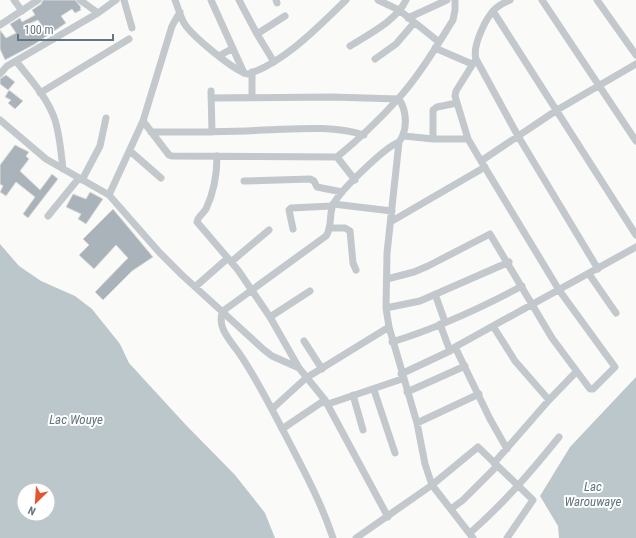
<svg xmlns="http://www.w3.org/2000/svg" width="636" height="538" font-family="'Roboto Condensed',sans-serif">
  <style>
    .water { fill: #bbc7cb; fill-rule: evenodd }
    .building { fill: #aab3b9; stroke: #dcdcda; fill-rule: evenodd }
    .lines { fill: none; stroke-linecap: round; stroke-linejoin: round }
    .minor { stroke: #c3c8cc; stroke-width: 7 }
    .labels { text-anchor: middle; stroke-width: 4; stroke-linejoin: round; paint-order: stroke }
    .water-label { font-size: 13px; font-style: italic; fill: #60757c; stroke: #fff }
  </style>
  <rect width="100%" height="100%" fill="#fafaf8"/>
  <path class="water" d="M0,244L19,266L41,281L75,296L92,309L120,344L129,363L185,424L235,475L265,513L275,538H0ZM24,490H48V514H24Z
    M636,377V538H559L558,526L540,496L570,447Z"/>
  <path class="building" d="M43,0H75L81,7L80,8L81,10L75,13L72,9L61,16L66,23L35,44L5,60L0,49V30L6,38L16,33L10,24L20,18L22,22L35,15L32,10L41,4ZM38,20L45,30L35,35L28,24Z
    M6,75L15,82L8,90L0,84V79Z
    M9,90L23,101L15,109L8,103L11,100L5,97Z
    M15,145L29,152L26,156L29,159L20,171L40,190L52,174L58,179L28,218L23,214L35,197L16,182L6,196L0,192L3,186L0,184V165Z
    M90,192L103,199L86,224L78,219L81,214L66,207L73,194L86,199Z
    M113,209L153,257L132,271L103,300L95,292L128,258L116,245L94,269L79,255L89,245L83,239Z"/>
  <g class="lines">
    <path class="minor" d="M14,0L22,11
      M80,0L98,13
      M124,0L132,28
      M175,0C178,7 180,16 184,23C191,35 235,72 248,74C284,63 320,25 346,0
      M211,0L244,73
      M239,0L257,34L274,62
      M276,0L277,3
      M378,0L399,10L439,42
      M510,0C505,2 500,5 496,8C486,17 472,46 476,59L518,136L598,269
      M542,0L636,141
      M597,0L636,55
      M493,11L636,235
      M408,18L447,0
      M0,25L38,0
      M257,34L285,16
      M350,46C369,34 396,21 406,0
      M435,48L472,64
      M219,56L233,48
      M375,59L396,44L414,23
      M16,61C30,79 48,98 55,120C60,136 61,153 63,169
      M252,72V98
      M0,74L7,66L98,13L116,0
      M211,91L212,132
      M40,93L129,39
      M211,98L331,97L399,99C407,111 408,130 399,142L387,253L386,308L389,327L417,423L425,464L432,485L473,538
      M0,120L46,159L109,195L159,252L182,275L263,349L272,356L299,368L325,400L388,517
      M143,121L169,155L172,156L337,157C359,139 379,120 398,99C419,76 436,47 453,20L455,10V0
      M151,132C189,132 226,132 264,130C298,129 330,125 364,135
      M404,136L433,139H468
      M433,139V110L437,107L457,103
      M130,151L161,178
      M217,156C217,175 214,192 206,209C203,214 198,216 197,222L238,270L270,317L299,368
      M337,157L355,180
      M481,161L557,110L636,64
      M82,180L100,146L106,118
      M244,181L310,179L314,181L317,187L342,192
      M109,195L143,121L172,26L180,12
      M333,204L392,211
      M48,216L79,178
      M392,221L485,167
      M329,228H345L350,231L353,263L356,270
      M293,229L289,210L291,208L332,206
      M231,262L269,230
      M589,274L616,313
      M387,279L414,272L428,266L490,234L552,338L590,389H593L615,367L559,290L481,161L468,139L455,96L456,91L476,59
      M195,287L228,258
      M435,294L445,322
      M386,308L420,301L509,262
      M270,317L310,291
      M440,324L450,351
      M493,326L515,361L549,400
      M304,341L322,369
      M392,342C437,328 481,308 522,286
      M455,347L490,419L507,449
      M401,374L450,351L455,347L636,247
      M374,390L395,453
      M407,392L465,366
      M353,395L363,430
      M328,404L402,379
      M272,409L306,378L389,327
      M417,423L479,394
      M282,429L325,400
      M494,463L549,400L576,372
      M451,509L463,500L497,466
      M470,533C504,503 530,473 559,437
      M333,538C321,502 303,469 286,436C271,408 257,379 239,353C230,340 216,327 223,311L326,236C333,227 328,213 334,203C341,190 385,147 399,142
      M356,538L432,485L478,447L533,500L507,538"/>
  </g>
  <g class="labels">
    <g class="water-label">
      <text x="76" y="424">Lac Wouye</text>
      <text x="593" y="491">Lac<tspan x="593" dy="15">Warouwaye</tspan></text>
    </g>
  </g>
  <g transform="translate(36 502) rotate(205)"><circle r="19" fill="#ffffff" stroke="#c1c8cd"/>
  <path d="M0-3L7 15L0 10L-7 15Z" fill="#e4572e"/>
  <text y="-6" font-size="11" font-weight="bold" text-anchor="middle" fill="#657683">N</text>
  </g>
  <path d="M18 34v6h95v-6" fill="none" stroke="#657683" stroke-width="2"/>
  <text x="24" y="34" font-size="12" fill="#657683" stroke="#ffffff" stroke-width="3" paint-order="stroke">100 m</text>
</svg>
